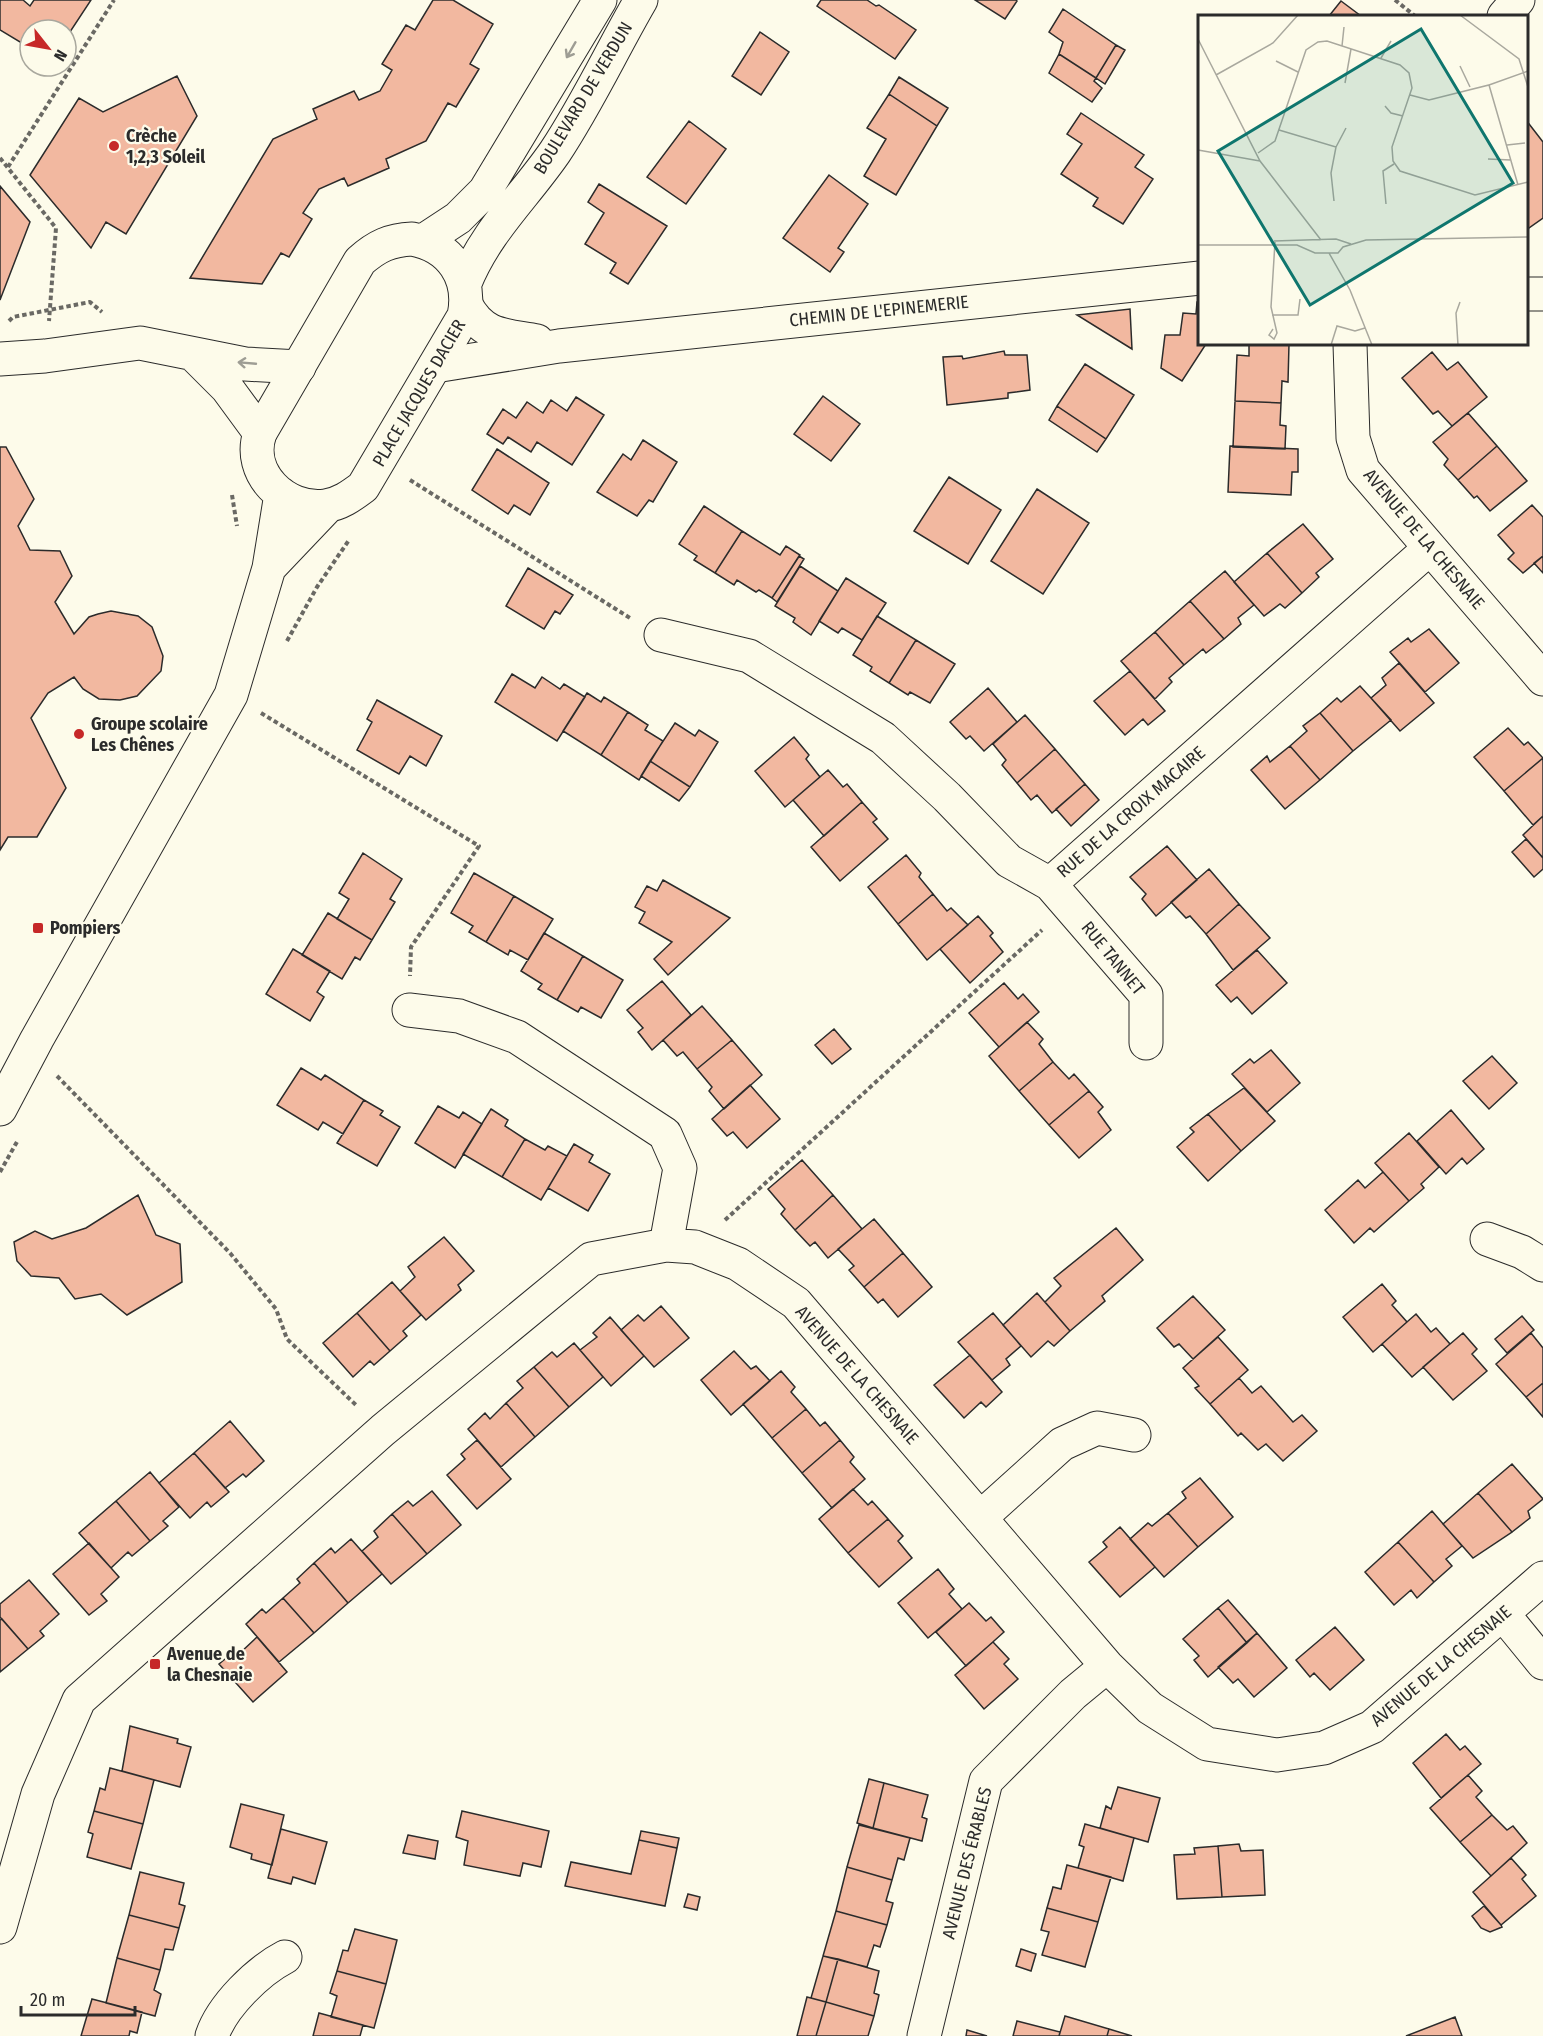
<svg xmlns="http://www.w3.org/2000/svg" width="1543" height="2036" font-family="'Fira Sans Condensed',sans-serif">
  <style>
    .building { fill: #f2b8a0; stroke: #2b2b2b; stroke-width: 1.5 }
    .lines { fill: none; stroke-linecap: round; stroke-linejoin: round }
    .street-casing { stroke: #2b2b2b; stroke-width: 35 }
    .secondary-casing { stroke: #2b2b2b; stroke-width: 35 }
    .path { stroke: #6a6964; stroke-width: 4; stroke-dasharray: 4.5 3; stroke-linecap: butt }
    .street { stroke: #fdfbea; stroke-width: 33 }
    .secondary { stroke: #fdfbea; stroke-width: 33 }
    .oneway { stroke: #9e9d94 }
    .poi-dot { fill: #c62828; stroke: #fdfbea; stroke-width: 2 }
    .labels { text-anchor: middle; stroke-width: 4.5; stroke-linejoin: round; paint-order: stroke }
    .street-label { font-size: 18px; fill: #2b2b2b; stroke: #fdfbea }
    .poi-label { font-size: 18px; font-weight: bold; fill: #2b2b2b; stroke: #fdfbea; text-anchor: start }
    .inset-road { fill: none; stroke: #a9a89e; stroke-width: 1.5 }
    .view { fill: #0f766e; fill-opacity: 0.15; stroke: #0f766e; stroke-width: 3 }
    .inset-edge { fill: none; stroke: #2b2b2b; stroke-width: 3 }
  </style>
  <rect width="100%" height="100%" fill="#fdfbea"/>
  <path class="building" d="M0,0H23L30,6L34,0H91L66,38V30H30V38L25,45L0,30Z
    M433,0H453L493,24L470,64L479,69L456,107L448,103L426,141L386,159L389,168L348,186L344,178L319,189L303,213L312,219L289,257L281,253L262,284L190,278L273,139L317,119L313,109L354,91L359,100L380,91L392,70L382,64L406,25L415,30Z
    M821,0H867L876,6L879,5L916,30L895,59L817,6Z
    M975,0H1016L1017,1L1005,19Z
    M1341,1L1361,16H1329Z
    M1063,9L1116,45L1096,78L1059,54L1063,42L1049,32Z
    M760,32L789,52L761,95L732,76Z
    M1116,45L1125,50L1105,84L1096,78Z
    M1059,54L1096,78L1094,81L1102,88L1092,102L1049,73Z
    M177,76L197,116L126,234L106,222L91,248L30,175L79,98L103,112Z
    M899,77L948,108L937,126L889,94Z
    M889,94L937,126L896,195L864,176L886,139L867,128Z
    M1081,113L1144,155L1135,167L1153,179L1123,224L1093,206L1098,198L1061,174L1082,144L1067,134Z
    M1526,120L1543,142V218L1526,230Z
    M689,121L726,149L686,204L647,177Z
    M829,175L868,204L838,248L844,252L830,272L783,238Z
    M599,184L667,226L628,284L610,273L616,263L585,244L604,213L588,202Z
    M0,186L30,222L0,300Z
    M1197,302H1200V344H1206L1182,381L1161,368L1165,335H1180L1183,313L1196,314Z
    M1130,309L1132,349L1077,315Z
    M1249,344H1289L1288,382L1282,381L1281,403L1235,401L1237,355L1249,356Z
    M1004,351L1005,355H1027L1030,390L1008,393V398L947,405L943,357L962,356L963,359Z
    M1432,352L1447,370L1458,362L1487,397L1452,426L1438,411L1433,414L1402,378Z
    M1085,364L1134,395L1106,439L1057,406Z
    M823,396L860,424L831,461L794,434Z
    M576,397L604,415L572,465L537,442L531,452L508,437L503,444L487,434L503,409L516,418L527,402L543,413L551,400L567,411Z
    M1235,401L1281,403L1280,425L1286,426L1285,449L1233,447Z
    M1057,406L1106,439L1097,452L1049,420Z
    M1468,413L1497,446L1458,480L1444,465L1448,459L1433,442Z
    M643,440L677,462L653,502L649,500L637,516L597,492L623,454L631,460Z
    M1230,446L1298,449V472H1292L1291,495L1228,492Z
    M1497,446L1527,481L1490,511L1477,496L1474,498L1458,480Z
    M0,447H6L34,499L18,526L30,550L60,551L72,576L55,602L74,634L89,617L98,614L111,611L138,616L152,627L163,656L161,671L137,696L120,700L99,699L83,689L74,677L48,693L31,718L66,788L37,837H8L0,850Z
    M497,449L549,483L530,515L514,505L508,514L472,490Z
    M949,477L1001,510L968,564L914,531Z
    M1037,489L1089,523L1043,594L991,561Z
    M1532,505L1543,517V556L1523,573L1508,559L1514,553L1498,535Z
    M704,506L742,531L715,573L694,560L697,556L679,544Z
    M1303,524L1333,559L1316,573L1319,577L1302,593L1267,553Z
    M742,531L780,555L786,546L800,555L772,598L759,590L756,592L737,580L734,585L715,573Z
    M1267,553L1302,593L1285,608L1280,604L1264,616L1234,582Z
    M799,556L804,559L777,602L772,598Z
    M1543,556V573L1534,563Z
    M800,566L838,591L811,635L793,622L795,618L775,606Z
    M528,568L573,595L560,614L555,611L544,629L506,606Z
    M1225,571L1254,605L1238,618L1241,624L1224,639L1190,601Z
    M846,578L886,603L862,640L842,628L838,633L819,621Z
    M1190,601L1224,639L1206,653L1203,649L1184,665L1155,632Z
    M877,616L916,640L889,683L870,671L872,667L853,655Z
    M1429,629L1459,663L1425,692L1390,652L1408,638L1411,642Z
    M1155,632L1184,665L1169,678L1172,682L1155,699L1121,661Z
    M916,640L955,664L930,703L910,692L908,695L889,683Z
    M1399,663L1434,703L1400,731L1371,698L1386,685L1382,678Z
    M1130,671L1165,711L1148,725L1143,719L1125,735L1094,701Z
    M512,674L535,688L542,677L560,689L564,684L585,697L557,741L495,702Z
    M1360,686L1391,720L1353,751L1320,713L1337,698L1341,702Z
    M988,688L1017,722L984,751L970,736L966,739L950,722Z
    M587,693L601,702L604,697L628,712L601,755L563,731Z
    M377,700L442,736L426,766L410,756L399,774L357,750L372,722L367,719Z
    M628,712L648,725L645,730L663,741L639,780L601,755Z
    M1320,713L1353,751L1320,780L1290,746L1307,731L1303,726Z
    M1025,715L1055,749L1017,783L1002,765L1006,760L993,744Z
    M675,723L695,736L699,730L718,742L690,787L650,761Z
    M1508,728L1524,745L1528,742L1543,758L1504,791L1474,757Z
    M794,737L809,755L806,759L820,777L785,807L755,771Z
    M1290,746L1320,780L1285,809L1251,770L1267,756L1270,762Z
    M1055,749L1085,784L1052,813L1037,795L1031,800L1017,783Z
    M1543,758V816L1533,825L1504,791Z
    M650,761L690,787L679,801L641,776Z
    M828,770L843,787L847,784L862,802L824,836L793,800Z
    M1085,784L1099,800L1071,826L1056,809Z
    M862,802L877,819L873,822L888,839L840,881L811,847Z
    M1543,816V858L1523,835Z
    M1526,839L1543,858V869L1534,877L1512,852Z
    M1167,846L1197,880L1156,916L1142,899L1146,894L1130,877Z
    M363,853L402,879L390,899L395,902L372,940L337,919L349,899L339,893Z
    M906,855L921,873L919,877L933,894L898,924L868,887Z
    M1209,869L1239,904L1206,934L1190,916L1186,918L1171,902Z
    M474,873L514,896L486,942L469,932L473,926L451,913Z
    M663,880L730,918L668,975L654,959L672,942L639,923L645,912L635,907L647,886L657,891Z
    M933,894L947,911L951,908L968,925L927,960L898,924Z
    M514,896L553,919L528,960L510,950L508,955L486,942Z
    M1239,904L1270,938L1233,970L1206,934Z
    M328,913L372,940L360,960L355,957L342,979L302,955Z
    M978,916L993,933L990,936L1003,952L970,983L940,949Z
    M544,933L583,956L557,1000L538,989L542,984L521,971Z
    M293,949L330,971L317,992L324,997L310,1021L266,994Z
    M1257,950L1287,983L1252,1014L1237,997L1231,1002L1216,985Z
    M583,956L623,980L601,1018L581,1007L578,1012L557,1000Z
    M662,981L691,1015L652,1050L638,1032L643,1028L627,1010Z
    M1004,983L1018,999L1023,994L1039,1012L999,1047L969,1013Z
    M702,1006L732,1040L697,1069L683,1052L677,1056L663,1040Z
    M1027,1022L1043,1039L1039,1044L1053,1062L1019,1091L989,1056Z
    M834,1029L851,1049L832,1064L815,1045Z
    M732,1040L762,1075L724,1109L709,1091L712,1087L697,1069Z
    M1271,1050L1300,1083L1267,1112L1232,1074L1250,1059L1254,1063Z
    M1492,1056L1517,1083L1489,1109L1463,1081Z
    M1053,1062L1069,1079L1074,1074L1089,1091L1049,1125L1019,1091Z
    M301,1068L321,1080L325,1075L364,1100L343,1134L323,1122L318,1130L277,1105Z
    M750,1085L780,1119L747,1148L733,1132L727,1136L712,1119Z
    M1244,1088L1275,1121L1241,1151L1208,1114Z
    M1089,1091L1103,1107L1098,1112L1111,1130L1079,1158L1049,1125Z
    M364,1100L383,1111L380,1115L400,1127L377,1166L337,1143Z
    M438,1106L459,1118L463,1112L482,1124L455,1168L415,1143Z
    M491,1109L508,1120L505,1126L525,1139L502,1177L463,1154Z
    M1451,1110L1484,1149L1467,1164L1462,1158L1446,1174L1417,1141Z
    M1208,1114L1241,1151L1208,1181L1177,1147L1194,1132L1190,1128Z
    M1409,1133L1439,1167L1421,1184L1424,1188L1409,1201L1375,1163Z
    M525,1139L545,1150L548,1146L567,1156L541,1200L502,1177Z
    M574,1144L593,1155L589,1162L610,1174L588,1211L548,1188Z
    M802,1160L833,1195L795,1230L781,1214L785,1209L768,1189Z
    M1383,1172L1409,1201L1374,1232L1370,1228L1354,1243L1325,1210L1358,1180L1365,1188Z
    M138,1195L156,1235L180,1244L182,1282L127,1315L101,1294L75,1299L59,1278L31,1276L17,1261L14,1242L35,1231L52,1239L86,1228Z
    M833,1195L862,1229L828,1258L815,1242L810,1246L795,1230Z
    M874,1219L903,1253L864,1287L849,1270L854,1266L838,1249Z
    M1116,1228L1143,1260L1102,1296L1105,1301L1070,1331L1045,1302L1061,1286L1054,1278Z
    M444,1237L474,1271L458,1285L461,1290L426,1320L400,1291L415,1277L408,1267Z
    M903,1253L932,1287L898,1317L883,1299L878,1303L864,1287Z
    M392,1282L421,1315L403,1331L407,1336L390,1351L357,1313Z
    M1382,1284L1396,1301L1392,1305L1407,1322L1373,1352L1343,1317Z
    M1037,1293L1070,1331L1054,1346L1048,1341L1031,1357L1003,1325Z
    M1193,1296L1225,1330L1193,1359L1179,1344L1174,1347L1157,1328Z
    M661,1306L689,1338L654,1367L621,1330L638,1315L644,1321Z
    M357,1313L390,1351L374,1365L370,1361L353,1377L323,1343Z
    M993,1313L1021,1346L1006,1359L1010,1365L992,1380L958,1342Z
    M1416,1314L1431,1332L1436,1328L1450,1344L1412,1377L1382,1344Z
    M1522,1316L1534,1330L1507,1353L1495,1339Z
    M610,1317L644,1356L611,1386L580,1350L597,1337L593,1333Z
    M1463,1333L1477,1349L1472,1354L1487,1371L1453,1400L1423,1367Z
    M1531,1333L1543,1348V1383L1526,1397L1496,1364Z
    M1218,1337L1248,1370L1210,1404L1195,1388L1199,1386L1183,1368Z
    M574,1343L603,1377L569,1407L534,1367L552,1352L557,1357Z
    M734,1351L751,1369L756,1366L770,1381L731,1415L701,1380Z
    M970,1355L1002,1392L986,1407L981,1402L964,1418L934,1385Z
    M534,1367L569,1407L535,1437L506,1403L523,1388L517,1381Z
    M781,1371L795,1387L791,1392L806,1409L772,1438L743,1404Z
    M1239,1378L1252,1393L1261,1386L1293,1422L1302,1415L1317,1431L1283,1461L1266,1444L1258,1450L1241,1433L1238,1436L1210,1404Z
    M1543,1383V1417L1526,1397Z
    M506,1403L535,1437L501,1467L468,1429L485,1413L490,1419Z
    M806,1409L820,1426L825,1422L840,1440L802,1473L772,1438Z
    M230,1421L264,1461L246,1477L243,1474L225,1488L194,1453Z
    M477,1440L511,1479L477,1509L447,1475L465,1459L461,1454Z
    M840,1440L854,1457L850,1462L865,1479L832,1508L802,1473Z
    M194,1453L229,1492L211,1507L207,1502L190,1518L159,1483Z
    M1512,1464L1543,1499L1528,1511L1530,1518L1512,1532L1478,1493Z
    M150,1472L179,1507L163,1521L168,1526L150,1541L116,1501Z
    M1200,1478L1233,1517L1198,1547L1168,1513L1186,1498L1182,1492Z
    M853,1489L868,1505L872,1501L888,1519L848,1553L819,1519Z
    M432,1491L461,1525L427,1554L392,1514L408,1501L413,1506Z
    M1478,1493L1512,1532L1473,1558L1443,1524Z
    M116,1501L150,1541L132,1556L128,1552L111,1568L79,1533Z
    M1432,1511L1462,1546L1446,1559L1452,1566L1434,1582L1398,1542Z
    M1168,1513L1198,1547L1164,1577L1130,1539L1148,1523L1152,1526Z
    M392,1514L427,1554L391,1584L362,1551L378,1537L374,1531Z
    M888,1519L903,1536L898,1541L912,1558L879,1587L848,1553Z
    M1120,1527L1155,1567L1120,1597L1089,1562L1107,1547L1103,1542Z
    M351,1539L382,1574L348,1603L314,1563L331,1548L335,1553Z
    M1398,1542L1434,1582L1417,1598L1411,1590L1394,1605L1365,1572Z
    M89,1543L119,1577L101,1594L107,1601L89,1615L53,1574Z
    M314,1563L348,1603L314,1633L283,1598L300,1583L297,1579Z
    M938,1569L954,1589L949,1594L962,1609L928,1638L898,1603Z
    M29,1580L59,1614L40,1631L44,1636L28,1649L0,1617V1604Z
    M283,1598L314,1633L279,1662L246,1624L262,1609L266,1613Z
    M1228,1600L1257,1633L1247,1643L1218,1608Z
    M969,1603L986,1621L991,1617L1004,1632L966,1666L936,1632Z
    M1218,1608L1247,1643L1208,1677L1194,1660L1199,1656L1183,1639Z
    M2,1619L28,1649L0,1672V1620Z
    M1335,1627L1364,1660L1330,1690L1314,1673L1310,1677L1296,1660Z
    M1257,1633L1287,1668L1254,1697L1238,1679L1233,1683L1218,1667Z
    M257,1637L287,1672L253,1702L219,1664L236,1650L240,1653Z
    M993,1642L1009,1659L1004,1664L1018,1679L984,1709L955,1675Z
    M130,1726L178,1739L177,1743L191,1747L180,1787L122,1771Z
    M1446,1734L1460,1750L1465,1746L1481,1764L1441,1798L1413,1763Z
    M110,1768L154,1780L143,1824L94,1811L100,1788L105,1790Z
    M1468,1775L1482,1791L1476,1797L1492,1815L1460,1842L1430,1808Z
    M869,1779L884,1783L873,1828L857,1823Z
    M884,1783L928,1795L922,1817L927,1819L922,1841L873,1828Z
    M1118,1787L1160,1798L1148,1842L1100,1828L1106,1806L1111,1809Z
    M241,1804L284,1815L272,1865L251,1859L252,1854L230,1847Z
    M94,1811L143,1824L131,1869L87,1857L93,1834L88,1832Z
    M462,1811L549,1831L541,1867L523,1863L520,1876L464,1865L468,1841L456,1837Z
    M1492,1815L1507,1830L1513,1826L1527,1843L1491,1876L1460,1842Z
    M1085,1824L1134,1838L1123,1881L1078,1868L1084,1847L1079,1845Z
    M859,1825L910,1838L904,1860L898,1858L892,1880L847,1867Z
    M281,1829L327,1842L315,1884L293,1877L291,1884L268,1878Z
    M641,1831L679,1838L677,1848L639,1840Z
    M408,1835L438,1841L435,1859L403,1853Z
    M639,1840L677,1848L665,1906L565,1886L571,1862L631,1874Z
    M1239,1844L1241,1851L1263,1850L1265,1895L1222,1897L1218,1846Z
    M1218,1846L1222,1897L1177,1899L1174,1855L1195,1854L1194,1848Z
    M1511,1858L1526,1875L1522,1879L1536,1896L1501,1925L1473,1892Z
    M1067,1865L1111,1877L1098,1922L1047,1908L1053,1887L1061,1889Z
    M847,1867L892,1880L886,1901L893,1903L887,1925L836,1911Z
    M140,1872L184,1883L179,1904L185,1906L179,1928L129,1915Z
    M688,1894L700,1897L697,1910L684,1907Z
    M1484,1906L1501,1925L1502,1927L1490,1932L1481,1928L1472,1916Z
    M1047,1908L1098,1922L1085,1967L1042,1955L1049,1932L1041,1930Z
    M836,1911L887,1925L880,1947L874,1945L867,1967L823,1956Z
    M129,1915L179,1928L173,1950L165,1949L160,1970L117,1958Z
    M355,1929L397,1940L386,1984L337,1971L343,1950L348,1951Z
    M1021,1949L1036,1954L1031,1971L1016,1966Z
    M823,1956L838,1959L826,2002L811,1998Z
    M117,1958L160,1970L154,1990L161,1994L155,2016L106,2003Z
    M838,1959L879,1971L874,1993L879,1995L874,2016L826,2002Z
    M337,1971L386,1984L374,2028L331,2017L337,1996L330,1993Z
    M807,1997L826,2002L816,2036H797Z
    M92,1999L142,2012L137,2033L130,2031L129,2036H81Z
    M826,2002L874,2016L868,2036H816Z
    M319,2013L363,2025L360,2036H313Z
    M1065,2016L1109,2029L1107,2036H1059Z
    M1455,2017L1462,2036H1406Z
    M1017,2021L1060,2032L1059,2036H1013Z
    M1109,2029L1132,2036H1107Z
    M967,2030L987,2036H966Z"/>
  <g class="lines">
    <g class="street-casing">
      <path id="street" d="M1504,16L1518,0
        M1526,294H1543
        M466,305C483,337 505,335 537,341
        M1350,344L1353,438L1363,470L1543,679
        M195,356L227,388L260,433
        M0,359L45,356L140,343L245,364L299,367
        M435,366L559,346L1200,278
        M661,635L749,656L883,738L947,797L1009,861L1050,884L1430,548
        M1050,884L1146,995V1043
        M409,1010L459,1016L517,1037L665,1134L680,1168L666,1245
        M1487,1239L1522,1252L1543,1265
        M980,1518L1062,1444L1097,1428L1134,1435
        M1503,1614L1543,1663
        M0,1927L38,1794L79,1700L383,1430L591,1259L666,1245L695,1247L738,1264L796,1303L1107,1666L1150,1708L1207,1744L1277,1755L1324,1748L1372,1727L1543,1578
        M212,2036C222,2006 258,1971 285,1957
        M924,2036L986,1781L1073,1694L1107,1666"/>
    </g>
    <g class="secondary-casing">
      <path id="secondary" d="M412,239C451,246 472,278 464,316L363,487C351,496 340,504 325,506C285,511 246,473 260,433L360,261C377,246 390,240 412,239Z
        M423,241L458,218L485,191L600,0
        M465,283C486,231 524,197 555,152C587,104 612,50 641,0
        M269,568L328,506
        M0,1109L37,1039L231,695L269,568L281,494"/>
    </g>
    <path class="path" d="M1395,0L1415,16
      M0,158L56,228L49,321
      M8,167L114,0
      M9,321L13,317L90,302L102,312
      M410,480L630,618
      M232,495L237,526
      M287,641L317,587L349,540
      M261,713L479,846L411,947L410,976
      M57,1076L230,1253L276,1309L287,1339L357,1406
      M0,1172L18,1140
      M725,1220L1042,930"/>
    <use href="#street" class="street"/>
    <use href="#secondary" class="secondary"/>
  </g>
  <defs><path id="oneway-shaft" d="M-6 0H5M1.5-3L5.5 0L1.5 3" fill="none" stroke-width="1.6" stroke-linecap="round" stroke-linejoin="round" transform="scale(1.5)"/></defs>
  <g class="oneway">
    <use href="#oneway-shaft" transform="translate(571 50) rotate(120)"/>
    <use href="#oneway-shaft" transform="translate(247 363) rotate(-175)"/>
  </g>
  <g class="poi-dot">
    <circle cx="114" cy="146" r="6"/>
    <circle cx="79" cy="734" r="6"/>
    <rect x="32" y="922" width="12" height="12" rx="3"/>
    <rect x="149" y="1658" width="12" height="12" rx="3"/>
  </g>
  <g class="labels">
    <g class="street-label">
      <text transform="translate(583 98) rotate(-59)" y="6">BOULEVARD DE VERDUN</text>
      <text transform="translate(879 311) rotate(-6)" y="6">CHEMIN DE L'EPINEMERIE</text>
      <text transform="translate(419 393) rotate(-60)" y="6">PLACE JACQUES DACIER</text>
      <text transform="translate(1424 539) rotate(50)" y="6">AVENUE DE LA CHESNAIE</text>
      <text transform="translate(1131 812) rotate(-41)" y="6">RUE DE LA CROIX MACAIRE</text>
      <text transform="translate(1113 958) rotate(51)" y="6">RUE TANNET</text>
      <text transform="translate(857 1375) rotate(49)" y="6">AVENUE DE LA CHESNAIE</text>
      <text transform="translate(1441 1666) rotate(-40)" y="6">AVENUE DE LA CHESNAIE</text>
      <text transform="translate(967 1863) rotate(-76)" y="6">AVENUE DES ÉRABLES</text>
    </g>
    <g class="poi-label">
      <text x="126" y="142">Crèche<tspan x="126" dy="21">1,2,3 Soleil</tspan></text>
      <text x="91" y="730">Groupe scolaire<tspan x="91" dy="21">Les Chênes</tspan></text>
      <text x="50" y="934">Pompiers</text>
      <text x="167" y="1660">Avenue de<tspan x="167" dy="21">la Chesnaie</tspan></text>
    </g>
  </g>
  <g transform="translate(1198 15)">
    <rect width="330" height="330" fill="#fdfbea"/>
    <path class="inset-road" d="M262,0L321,44L330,72M0,24L62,146L123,225M144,31L146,12M183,43L193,26M78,46L100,57M262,51L272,72M18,60L75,28L100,0M147,68L153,34M291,70L330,56M212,80L231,85L291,70L320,170M187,91L193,98L205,101M81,115L138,132L133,158L136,186M309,130L327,128M138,132L148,113M0,135L62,146M60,138L77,126L108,35L120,27L129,26L202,50L211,58L214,73L194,132L195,146L202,156L277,180L330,167M290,144L313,145M188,189L185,156L196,149M76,226L138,224L153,229M0,230H99L117,238H140L145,232L168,225L330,222M131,238L152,275L174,330M74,300H100L102,284M75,314L71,320L76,324L79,318L73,292L77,227M133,330L139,311L157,316L167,313M260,330L258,298L262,287"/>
    <path class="view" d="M223,14L315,168L112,290L20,136Z"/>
    <rect width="330" height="330" class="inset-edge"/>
  </g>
  <g transform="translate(48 48) rotate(121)"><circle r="28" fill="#fdfbea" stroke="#a9a89e" stroke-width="1.5"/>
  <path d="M0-4.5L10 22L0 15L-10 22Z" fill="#c62828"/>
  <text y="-9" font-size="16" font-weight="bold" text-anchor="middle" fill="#2b2b2b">N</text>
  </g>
  <path d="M21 2006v9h114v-9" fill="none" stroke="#2b2b2b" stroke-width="3"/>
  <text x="30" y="2006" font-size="18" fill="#2b2b2b" stroke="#fdfbea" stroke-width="4.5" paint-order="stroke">20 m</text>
</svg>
